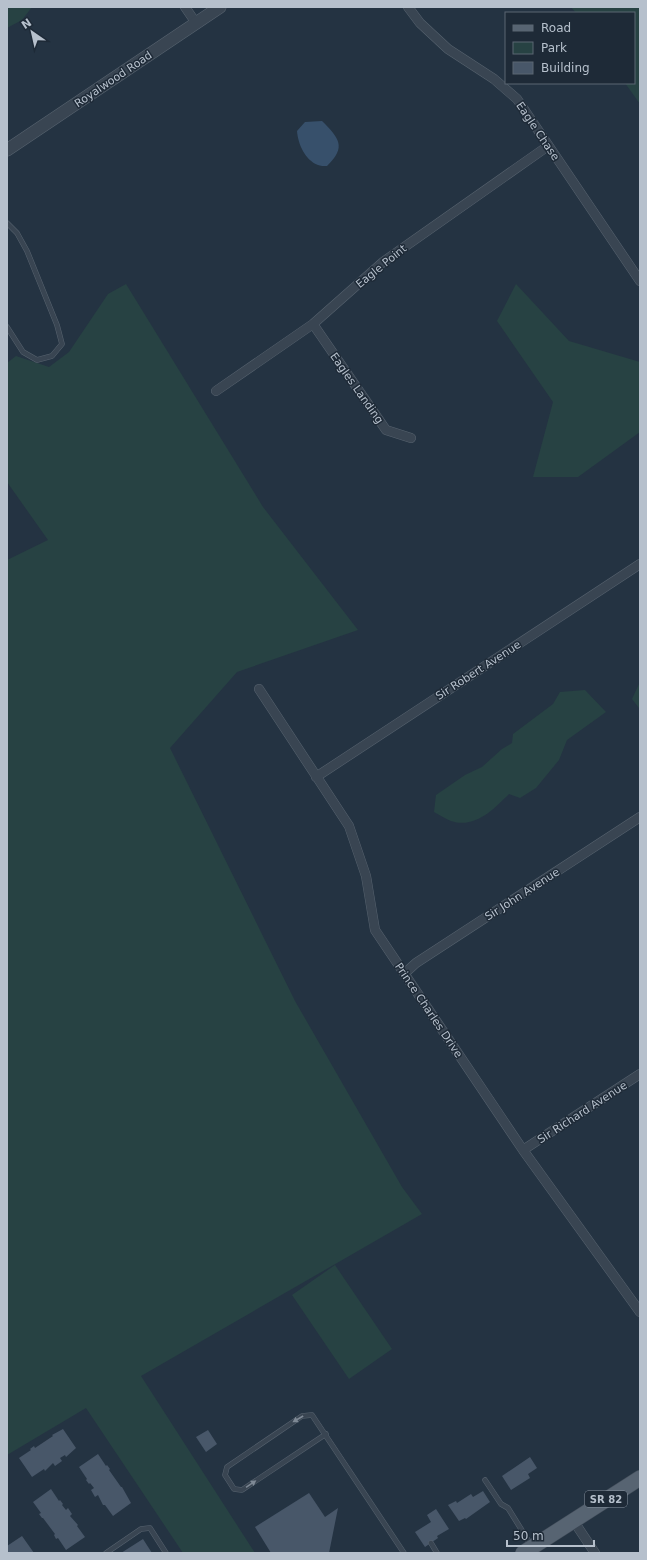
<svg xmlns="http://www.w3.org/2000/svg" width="647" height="1560" font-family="'DejaVu Sans',sans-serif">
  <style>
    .green { fill: #274243 }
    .water { fill: #37506b }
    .building { fill: #485769 }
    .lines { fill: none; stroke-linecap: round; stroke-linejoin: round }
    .service-casing { stroke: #57636f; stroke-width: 5.5 }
    .minor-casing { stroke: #57636f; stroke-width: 10 }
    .tertiary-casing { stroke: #57636f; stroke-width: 13 }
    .primary-casing { stroke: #434e5b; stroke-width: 16 }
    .service { stroke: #394552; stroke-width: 4.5 }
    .minor { stroke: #394552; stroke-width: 9 }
    .tertiary { stroke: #394552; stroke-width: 12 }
    .primary { stroke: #576472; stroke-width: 15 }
    .oneway { fill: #7e8995 }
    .labels { text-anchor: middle; stroke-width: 3; stroke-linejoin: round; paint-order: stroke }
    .shield { fill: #1e2a37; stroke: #88939f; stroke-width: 1 }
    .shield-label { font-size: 10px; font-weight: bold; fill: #b6c0cc }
    .street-label { font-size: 11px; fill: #b6c0cc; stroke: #1e2a37 }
  </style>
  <rect width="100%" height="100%" fill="#243342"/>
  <path class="green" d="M7,7H32L22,20L7,28Z
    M571,7H640V104L625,83H634V13H576Z
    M126,284L263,507L358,630L237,672L170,748L295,1001L402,1187L422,1214L141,1376L255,1553H183L86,1408L7,1455V560L48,540L7,482V363L16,356L49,367L69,352L108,294Z
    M516,284L569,341L640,362V432L578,477H533L553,402L497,321Z
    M640,682V707L639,708L632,699Z
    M585,690L606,712L567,740L559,760L536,788L520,798L509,794C494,809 475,829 451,821C446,819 440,815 434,812L436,795L465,775L482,767L502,749L512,743L513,734L553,704L560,692Z
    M335,1265L392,1349L349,1379L292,1295Z"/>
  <path class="water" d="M322,121C339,138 347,147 327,166C324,166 320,166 318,165C305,160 298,144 297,131L305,122Z"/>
  <path class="building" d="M63,1429L76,1448L66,1457L65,1455L60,1458L62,1461L55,1466L53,1463L45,1471L44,1469L32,1477L19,1458L31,1450L30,1449L34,1446L35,1448L53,1436L52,1435Z
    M208,1430L217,1444L206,1452L196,1437Z
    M98,1454L106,1466L107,1465L110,1469L109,1470L121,1487H122L131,1503L113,1516L105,1505H103L98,1495L95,1497L91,1490L94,1488L90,1483L89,1484L86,1480L87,1479L79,1467Z
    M530,1457L537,1468L528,1474L530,1478L511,1490L502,1476Z
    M51,1489L59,1501L60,1500L63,1504L62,1505L66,1510L68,1508L72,1514L70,1516L78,1525L77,1526L85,1537L66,1550L58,1538L56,1539L54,1535L55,1534L43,1518H42L39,1514L41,1513L33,1502Z
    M483,1491L490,1502L466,1519L465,1518L459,1521L448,1505L456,1501L457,1503L471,1494L473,1497Z
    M309,1493L325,1517L338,1508L329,1553H271L255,1527Z
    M436,1509L449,1529L437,1536L438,1538L425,1547L415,1532L431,1522L427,1515Z
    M22,1536L34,1553H8L7,1546Z
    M143,1539L152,1553H121Z"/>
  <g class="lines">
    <g class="service-casing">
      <path id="service" d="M7,223L17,233L27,251L57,325L62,344L52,356L37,360L23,352L7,327
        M326,1434L242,1490L234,1489L225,1475L227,1467L302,1416L312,1415L404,1553
        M485,1480L501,1504L508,1508L531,1545
        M431,1543L437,1553
        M106,1553L141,1529L150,1528L166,1553"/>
    </g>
    <g class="minor-casing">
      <path id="minor" d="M185,7L196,23
        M408,7L420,23L448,49L494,79L517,99L640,281
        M313,324L386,430L411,438
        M216,391L313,324L383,262L548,146
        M259,689L349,826L366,876L375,930L523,1150L640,1312
        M316,777L640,564
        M405,973L416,963L640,817
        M523,1150L640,1074
        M573,1520L595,1553"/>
    </g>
    <g class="tertiary-casing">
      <path id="tertiary" d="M7,150L220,7"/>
    </g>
    <g class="primary-casing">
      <path id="primary" d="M523,1553L640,1478"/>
    </g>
    <use href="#service" class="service"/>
    <use href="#minor" class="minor"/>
    <use href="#tertiary" class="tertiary"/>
    <use href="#primary" class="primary"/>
  </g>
  <defs><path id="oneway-solid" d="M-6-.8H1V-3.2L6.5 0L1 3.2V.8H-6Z"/></defs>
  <g class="oneway">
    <use href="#oneway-solid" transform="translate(298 1419) rotate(150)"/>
    <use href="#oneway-solid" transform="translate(251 1484) rotate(-34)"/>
  </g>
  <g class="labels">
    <rect class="shield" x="585" y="1491" width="42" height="16" rx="3"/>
    <g class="shield-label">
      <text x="606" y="1503">SR 82</text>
    </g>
    <g class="street-label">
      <text transform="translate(113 79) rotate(-34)" y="4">Royalwood Road</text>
      <text transform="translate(538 131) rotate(56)" y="4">Eagle Chase</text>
      <text transform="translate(381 266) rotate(-39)" y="4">Eagle Point</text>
      <text transform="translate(357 388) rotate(55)" y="4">Eagles Landing</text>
      <text transform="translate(478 670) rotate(-33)" y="4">Sir Robert Avenue</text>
      <text transform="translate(522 894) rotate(-33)" y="4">Sir John Avenue</text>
      <text transform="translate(429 1010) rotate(56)" y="4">Prince Charles Drive</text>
      <text transform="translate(582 1112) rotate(-33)" y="4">Sir Richard Avenue</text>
    </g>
  </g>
  <rect width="647" height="1560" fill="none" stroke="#b6c0cc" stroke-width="16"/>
  <rect x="505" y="12" width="130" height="72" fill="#1e2a37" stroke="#5b6673"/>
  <rect x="513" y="25" width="20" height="6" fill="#576472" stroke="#5b6673"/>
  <text x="541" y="32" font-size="12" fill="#b6c0cc">Road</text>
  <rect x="513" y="42" width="20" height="12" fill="#274243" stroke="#5b6673"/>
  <text x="541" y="52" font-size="12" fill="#b6c0cc">Park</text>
  <rect x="513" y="62" width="20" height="12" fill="#485769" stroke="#5b6673"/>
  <text x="541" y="72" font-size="12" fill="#b6c0cc">Building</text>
  <g transform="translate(32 32) rotate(326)" stroke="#1e2a37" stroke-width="3" paint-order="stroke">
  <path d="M0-3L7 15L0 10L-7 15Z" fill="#b6c0cc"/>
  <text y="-6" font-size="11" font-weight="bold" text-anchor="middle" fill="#b6c0cc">N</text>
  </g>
  <path d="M507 1540v6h87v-6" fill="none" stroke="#b6c0cc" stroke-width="2"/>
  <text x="513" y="1540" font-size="12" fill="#b6c0cc" stroke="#1e2a37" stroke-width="3" paint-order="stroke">50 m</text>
</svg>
